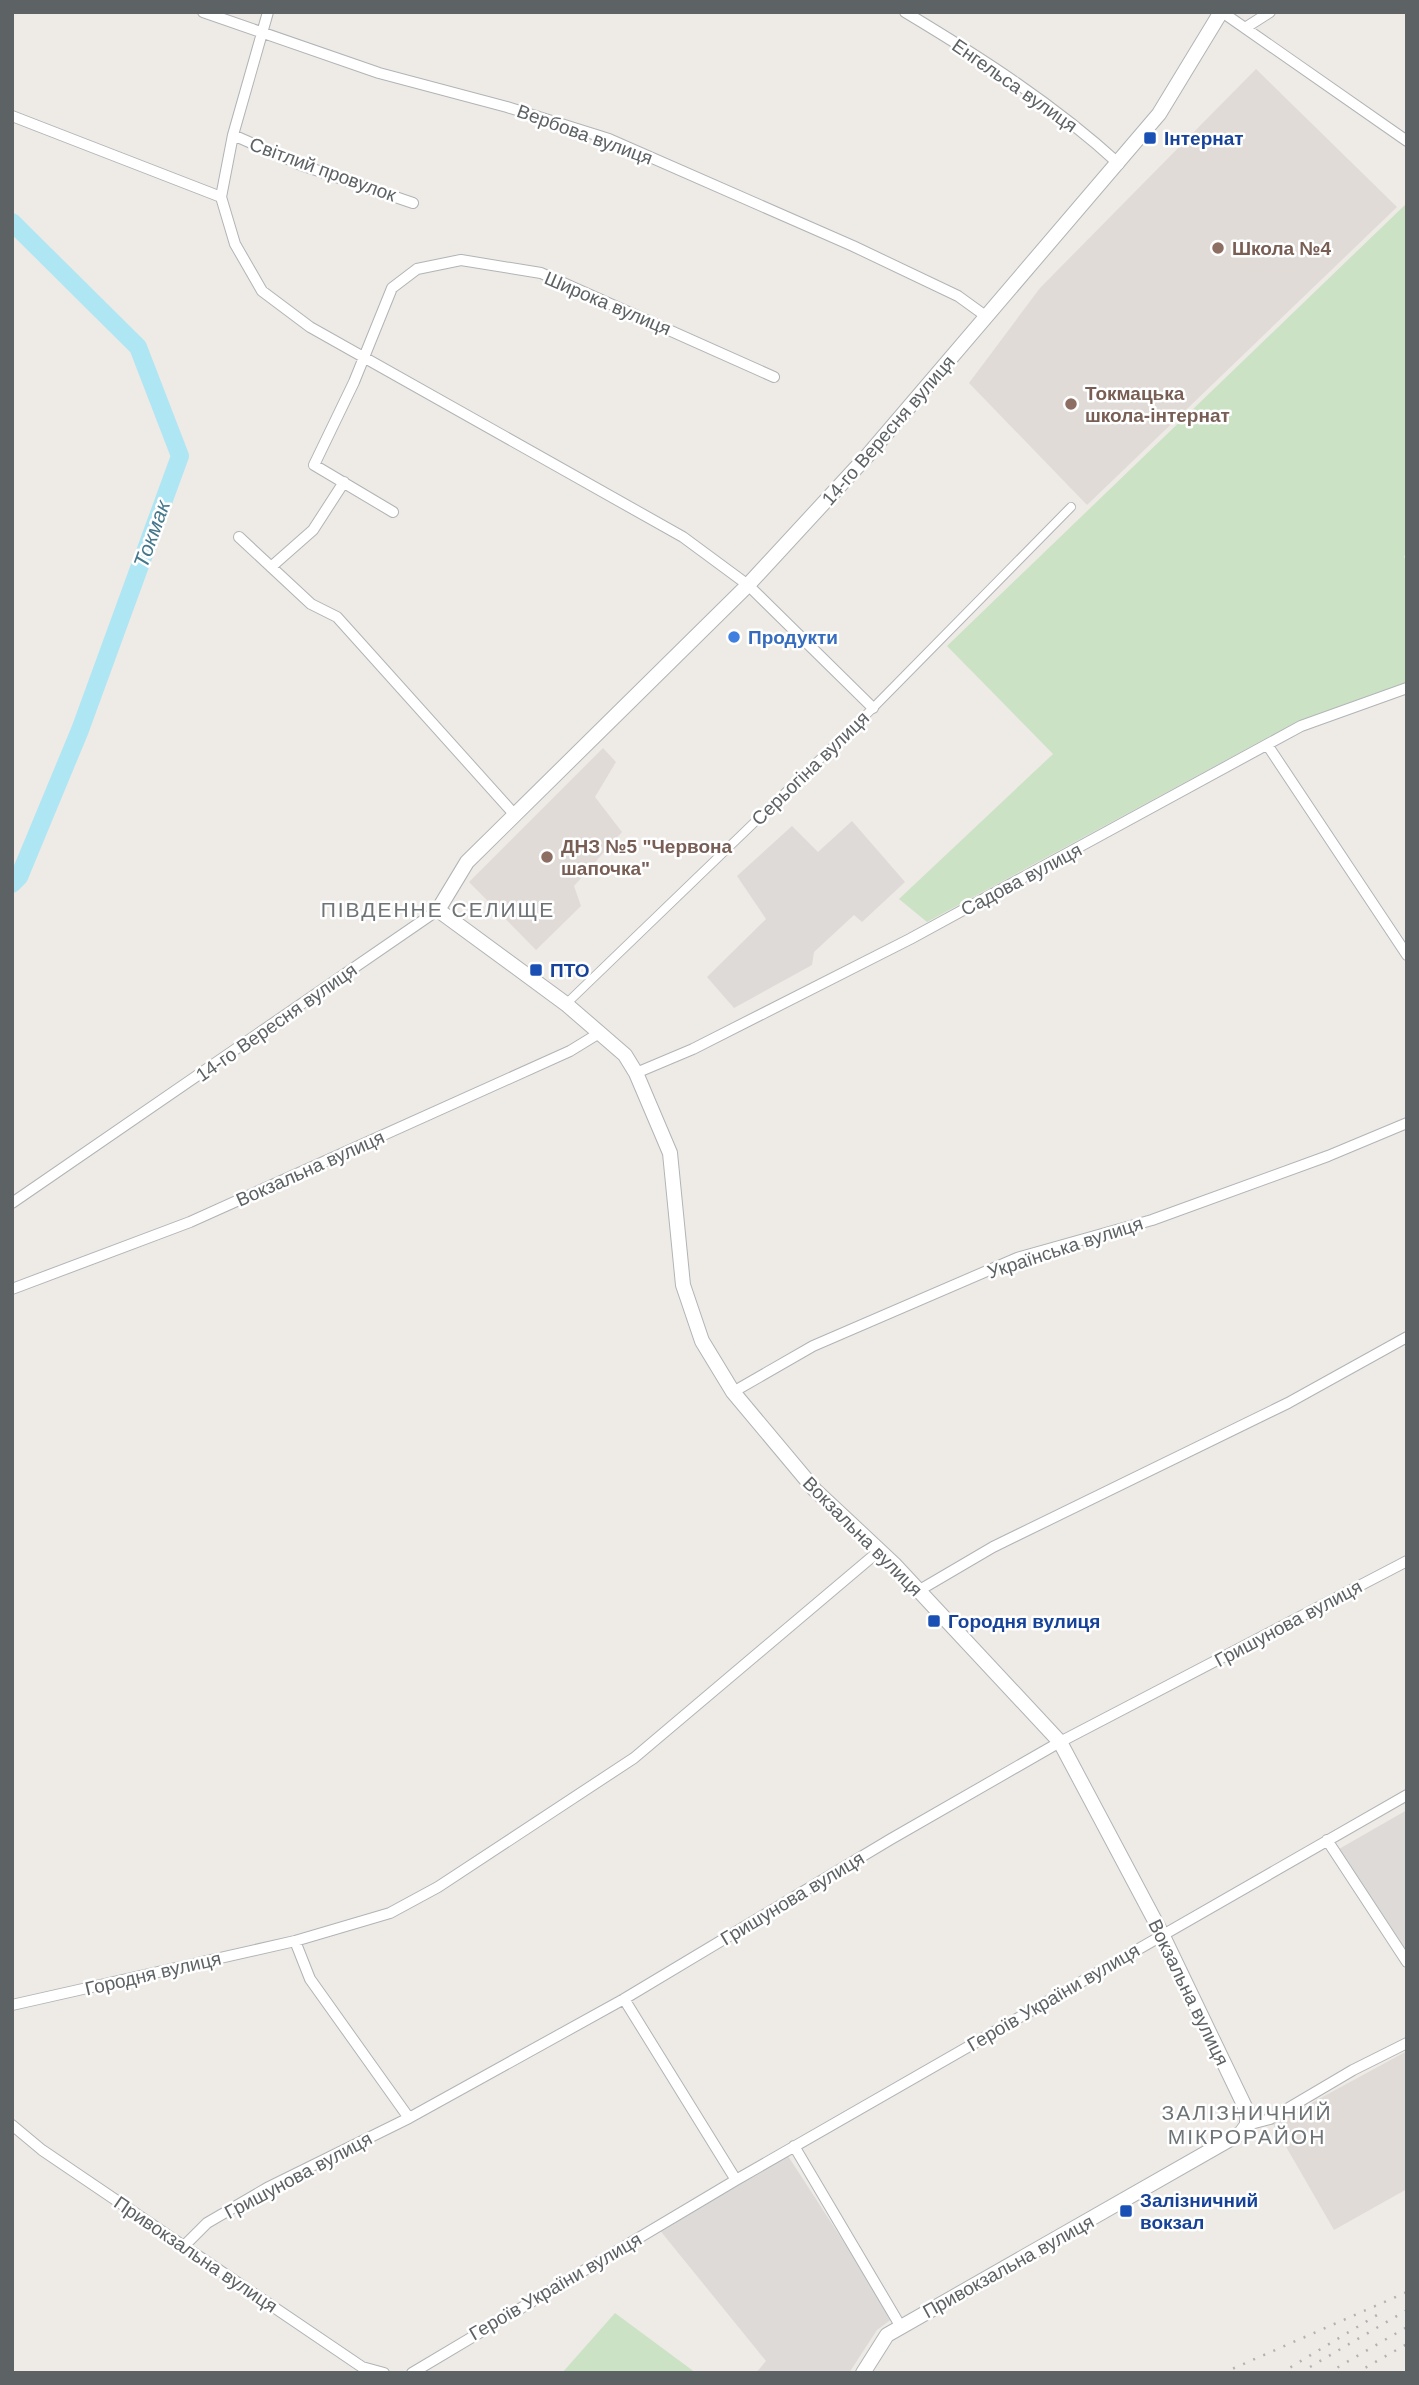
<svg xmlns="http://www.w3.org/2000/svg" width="1419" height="2385" font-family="Arial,sans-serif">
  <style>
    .industrial { fill: #dddad8 }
    .education { fill: #e0dbd7 }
    .green { fill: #cce2c5 }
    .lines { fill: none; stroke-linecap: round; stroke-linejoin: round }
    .river { stroke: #afe6f4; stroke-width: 18 }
    .pedestrian-casing { stroke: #b1b4b6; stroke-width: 10 }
    .minor-casing { stroke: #b1b4b6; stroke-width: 12 }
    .tertiary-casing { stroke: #b1b4b6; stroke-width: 16 }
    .pedestrian { stroke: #fff; stroke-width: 8 }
    .minor { stroke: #fff; stroke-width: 10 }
    .tertiary { stroke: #fff; stroke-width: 14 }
    .rail { stroke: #b1b2b2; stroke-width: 2.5; stroke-dasharray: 2 9; stroke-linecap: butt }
    .transit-dot { fill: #1a4fb4; stroke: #fff; stroke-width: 2.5 }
    .education-dot { fill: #8d6e63; stroke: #fff; stroke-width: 2.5 }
    .shop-dot { fill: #3f7fe0; stroke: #fff; stroke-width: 2.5 }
    .labels { text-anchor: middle; stroke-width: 5; stroke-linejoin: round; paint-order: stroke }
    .street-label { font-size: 19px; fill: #5d6264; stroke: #fff }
    .transit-label { font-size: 19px; font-weight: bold; fill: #164399; stroke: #fff; text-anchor: start }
    .education-label { font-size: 19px; font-weight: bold; fill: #785e54; stroke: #fff; text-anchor: start }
    .shop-label { font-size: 19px; font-weight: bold; fill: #366cbe; stroke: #fff; text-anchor: start }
    .water-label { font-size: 21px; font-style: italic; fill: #44778c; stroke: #fff }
    .neighbourhood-label { font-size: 21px; letter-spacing: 2px; fill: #6e7476; stroke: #fff }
  </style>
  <rect width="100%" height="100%" fill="#eeeae6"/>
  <path class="industrial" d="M852,821L905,882L862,922L854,915L814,952L812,965L734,1008L707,977L766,919L737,876L792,826L818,852Z
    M1407,1810V1951L1339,1849Z
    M788,2156L893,2318L877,2330L849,2373H756L766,2361L658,2228Z"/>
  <path class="education" d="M1256,69L1397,207L1087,505L969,383L1040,288Z
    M603,748L616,762L595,797L622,832L574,886L581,906L536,950L469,882Z
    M1407,2051V2189L1334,2230L1273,2124Z"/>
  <path class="green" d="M1407,203V554L1404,556L1407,564V682L1298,721L927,922L899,899L1053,754L947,646Z
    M615,2313L696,2373H562Z"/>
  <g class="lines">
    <path class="river" d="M12,222L138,347L180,456L80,730L19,877L12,884"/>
    <g class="pedestrian-casing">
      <path id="pedestrian" d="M566,1004L873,708L1071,507"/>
    </g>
    <g class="minor-casing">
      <path id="minor" d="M203,12L379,73L507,107L609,139L853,246L958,296L987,317
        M268,12L233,135L221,197L235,244L262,291L310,327L683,537L748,585L873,708
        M905,12C980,57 1055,105 1119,164
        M1222,12L1407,141
        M1245,28L1270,12
        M12,116L221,197
        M233,135L301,165L413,203
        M393,512L314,465L354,382L392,288L417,269L461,260L541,273L774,377
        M239,537L311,604L337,617L515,815
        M271,567L313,530L344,482
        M1268,746L1407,955
        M636,1073L693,1049L910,939L1301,726L1407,688
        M12,1203L438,910
        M12,1289L190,1222L570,1051L601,1032
        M733,1392L813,1346L1017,1258L1152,1220L1328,1156L1407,1123
        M918,1591L993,1547L1288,1403L1407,1337
        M1327,1840L1407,1962
        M295,1941L310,1979L409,2118
        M624,1999L736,2180
        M12,2005L295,1941L390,1913L438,1887L634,1758L879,1551
        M12,2125L42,2150L362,2367L384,2373
        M1247,2125L1270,2119L1353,2070L1407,2043
        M794,2146L901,2327
        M185,2245L207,2223L267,2188L409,2118L624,1999L891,1839L1060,1742L1407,1561
        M412,2373L736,2180L1407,1795"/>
    </g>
    <g class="tertiary-casing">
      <path id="tertiary" d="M863,2373L887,2335L1241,2133L1247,2125V2111L1162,1934L1060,1742L894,1564L815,1490L733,1392L702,1341L683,1285L670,1153L636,1073L625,1055L566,1004L438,910L467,862L748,585L868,455L1159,114L1221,12"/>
    </g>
    <use href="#pedestrian" class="pedestrian"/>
    <use href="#minor" class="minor"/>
    <use href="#tertiary" class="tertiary"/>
    <path class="rail" d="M1310,2367L1407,2310
      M1223,2373L1407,2292
      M1281,2373L1382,2312
      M1328,2373L1407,2327
      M1356,2373L1407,2344"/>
  </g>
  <g class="transit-dot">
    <rect x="1143" y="131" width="14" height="14" rx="3.5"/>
    <rect x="529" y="963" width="14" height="14" rx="3.5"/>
    <rect x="927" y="1614" width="14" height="14" rx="3.5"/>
    <rect x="1119" y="2204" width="14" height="14" rx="3.5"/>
  </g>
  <g class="education-dot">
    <circle cx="1218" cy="248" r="7"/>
    <circle cx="1071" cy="404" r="7"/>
    <circle cx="547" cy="857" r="7"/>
  </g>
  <circle class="shop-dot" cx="734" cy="637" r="7"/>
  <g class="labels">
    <g class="street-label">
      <text transform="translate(1015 85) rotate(35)" y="7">Енгельса вулиця</text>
      <text transform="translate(585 134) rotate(20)" y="7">Вербова вулиця</text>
      <text transform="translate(323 169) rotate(20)" y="7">Світлий провулок</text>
      <text transform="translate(608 303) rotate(23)" y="7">Широка вулиця</text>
      <text transform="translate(888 430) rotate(-49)" y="7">14-го Вересня вулиця</text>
      <text transform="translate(810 768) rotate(-44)" y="7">Серьогіна вулиця</text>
      <text transform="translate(1021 879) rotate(-28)" y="7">Садова вулиця</text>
      <text transform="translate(276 1022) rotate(-35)" y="7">14-го Вересня вулиця</text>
      <text transform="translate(310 1168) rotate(-24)" y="7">Вокзальна вулиця</text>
      <text transform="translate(1065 1247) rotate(-18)" y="7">Українська вулиця</text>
      <text transform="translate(863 1536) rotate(45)" y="7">Вокзальна вулиця</text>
      <text transform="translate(1288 1623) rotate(-28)" y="7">Гришунова вулиця</text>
      <text transform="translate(792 1898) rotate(-31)" y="7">Гришунова вулиця</text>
      <text transform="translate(153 1973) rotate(-13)" y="7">Городня вулиця</text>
      <text transform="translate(1189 1992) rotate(64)" y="7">Вокзальна вулиця</text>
      <text transform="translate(1053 1997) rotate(-30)" y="7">Героїв України вулиця</text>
      <text transform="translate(298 2175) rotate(-28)" y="7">Гришунова вулиця</text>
      <text transform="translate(196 2254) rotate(34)" y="7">Привокзальна вулиця</text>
      <text transform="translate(1008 2266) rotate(-29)" y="7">Привокзальна вулиця</text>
      <text transform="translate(555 2286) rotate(-30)" y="7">Героїв України вулиця</text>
    </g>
    <g class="transit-label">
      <text x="1164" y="145">Інтернат</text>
      <text x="550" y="977">ПТО</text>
      <text x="948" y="1628">Городня вулиця</text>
      <text x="1140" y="2207">Залізничний<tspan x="1140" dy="22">вокзал</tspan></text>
    </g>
    <g class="education-label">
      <text x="1232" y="255">Школа №4</text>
      <text x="1085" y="400">Токмацька<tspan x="1085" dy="22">школа-інтернат</tspan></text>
      <text x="561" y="853">ДНЗ №5 "Червона<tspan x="561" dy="22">шапочка"</tspan></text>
    </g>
    <g class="shop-label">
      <text x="748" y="644">Продукти</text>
    </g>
    <g class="water-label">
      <text transform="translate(152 534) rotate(-70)" y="7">Токмак</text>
    </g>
    <g class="neighbourhood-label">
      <text x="438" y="917">ПІВДЕННЕ СЕЛИЩЕ</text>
      <text x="1247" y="2120">ЗАЛІЗНИЧНИЙ<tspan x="1247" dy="24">МІКРОРАЙОН</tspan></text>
    </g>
  </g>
  <rect width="1419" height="2385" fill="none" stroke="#5d6264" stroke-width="28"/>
</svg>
